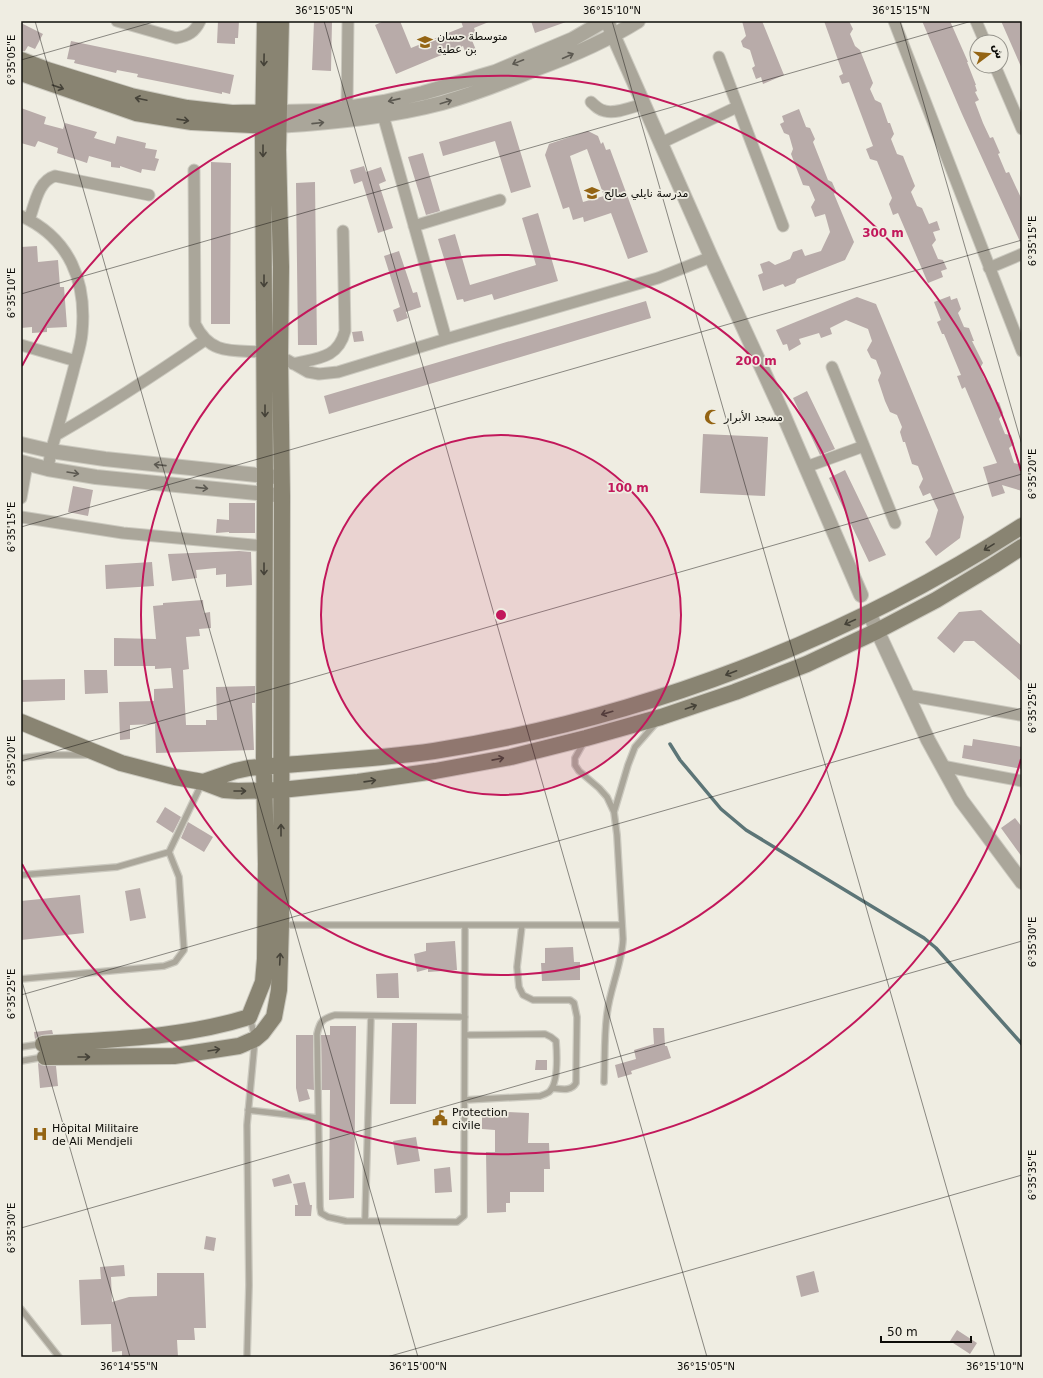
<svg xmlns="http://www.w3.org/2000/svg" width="1043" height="1378" font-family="'DejaVu Sans',Cairo,sans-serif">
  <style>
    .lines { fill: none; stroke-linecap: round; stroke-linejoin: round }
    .stream { stroke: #5c7577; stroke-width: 3.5 }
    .building { fill: #b8aba9; fill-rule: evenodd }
    .service-casing { stroke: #cbc9bf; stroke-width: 8 }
    .minor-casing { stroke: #cbc9bf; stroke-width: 13 }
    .tertiary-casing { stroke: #cbc9bf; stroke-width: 16 }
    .secondary-casing { stroke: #cbc9bf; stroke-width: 18 }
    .service { stroke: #aaa69a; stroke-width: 5.5 }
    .minor { stroke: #aaa69a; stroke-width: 11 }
    .tertiary { stroke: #aaa69a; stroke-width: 14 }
    .secondary { stroke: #898472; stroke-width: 16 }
    .oneway { stroke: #5c5951 }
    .oneway2 { stroke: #454238 }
    .ticks { fill: none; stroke: #0d0c08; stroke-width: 1; stroke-opacity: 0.45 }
    .ring { fill: none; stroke: #c2185b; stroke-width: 2 }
    .labels { text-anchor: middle; stroke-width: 3.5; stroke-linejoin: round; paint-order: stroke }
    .poi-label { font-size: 11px; fill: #0d0c08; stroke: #efede2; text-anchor: start }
    .centre { fill: #c2185b; stroke: #efede2; stroke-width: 2 }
    .ring-label { font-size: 12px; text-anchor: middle; font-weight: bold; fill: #c2185b; stroke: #efede2; stroke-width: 3.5; stroke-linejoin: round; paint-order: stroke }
    .neatline { fill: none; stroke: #0d0c08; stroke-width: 1.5 }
    .ticks-label { font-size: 10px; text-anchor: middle; fill: #0d0c08 }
  </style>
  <rect width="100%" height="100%" fill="#efede2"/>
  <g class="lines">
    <path class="stream" d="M670,744L680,760L721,809L746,830L924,938L936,948L1022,1044"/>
  </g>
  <path class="building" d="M218,21H239L238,38H235V44L217,43Z
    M314,21H332L331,71L312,70Z
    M384,21H400L411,48L463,27L461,21H491L474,28L477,36L471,38L476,50L466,54L463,46L396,74L375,25Z
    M531,21H566V22L535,33Z
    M742,21H762L784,75L763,84L761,77L756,79L752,68L755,66L750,50L743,47L741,41L746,36Z
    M824,21H849L853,29L850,34L855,46L860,50L873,83L870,89L875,100L881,103L888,123H890L894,134L891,139L897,154L903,156L915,186L911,192L917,206L922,208L929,224L937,221L940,230L933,232L936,240L932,245L938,259L943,260L947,269L941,271L943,277L928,283L898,213L893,215L889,204L892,198L877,161L870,159L866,149L873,146L849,82L842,84L839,76L843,74Z
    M922,21H950L968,62H967L976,85H975L977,91L975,92L979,100L975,102L983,123L990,138L993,137L1000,153L998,154L1006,173L1009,172L1022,200V246L962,114Z
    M1001,21H1022V69Z
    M21,23L43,34L35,49L28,46L25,51H21Z
    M71,41L234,75L230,94L222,92V94L137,77L138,74L117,70L116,73L74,63L75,60L67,59Z
    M21,108L46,117L44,124L63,129L65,123L97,132L94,138L115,144L117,136L146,143L145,148L157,150L155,158L159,159L155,171L142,169L141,173L120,166V168L111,167V162L89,156L87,163L57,153L58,148L38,141L35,147L21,143Z
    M799,109L806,127L810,128L815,139L813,142L828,180L832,182L836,191L834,194L854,242L845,260L797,279L795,283L785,287L783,284L763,291L758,275L763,273L760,264L769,261L775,265L790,259L793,252L802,249L805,256L821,251L830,232L825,214L815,217L811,207L815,200L809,186L803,185L791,154L793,149L789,135L784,133L780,124L784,122L782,116Z
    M511,121L531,187L511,193L495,141L443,156L439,142Z
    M588,131L598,136L601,144L603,142L606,150L610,149L648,252L628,259L611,213L584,222L583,217L573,220L569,207L563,209L545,155L549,144ZM587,149L604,196L583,202L570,156Z
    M423,153L440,211L426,215L408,157Z
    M211,162L231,163L230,324H211Z
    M364,166L366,172L381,167L386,181L379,184L393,228L378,233L362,181L354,184L350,170Z
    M315,182L317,345H298L296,183Z
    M538,213L558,281L494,300L492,294L464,302L463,299L457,300L438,239L455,234L470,285L536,265L522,218Z
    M37,246L38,262L58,260L60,287H64L67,327L47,328V332L32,333V327L21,328V247Z
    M399,251L413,293L417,292L421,307L406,312L408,318L397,322L393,310L400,307L384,256Z
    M950,296L951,300L957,298L961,309L958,313L964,327L969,328L974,341H972L983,363L980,368L985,380L990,384L997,403L999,402L1003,413L999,419L1005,434L1011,435L1014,444L1009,448L1014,463L1022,465V491L1002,485L1005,493L992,497L983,467L997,463L965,387L962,389L957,376L961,375L944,334H942L937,322L941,320L934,302Z
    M857,297L876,304L964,517L960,538L936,556L925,542L930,537L938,510L930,493L923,496L919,487L923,479L918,466L912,464L905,442H903L900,432L902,427L897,415L890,412L885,401L878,380L881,373L876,360L871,358L867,350L872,341L868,329L846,320L830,328L832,334L821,338L819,333L799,339L801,344L789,351L787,344L783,345L776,330Z
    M646,301L651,318L329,414L324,396Z
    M362,331L364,341L354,342L352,332Z
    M807,391L835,449L820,455L793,398Z
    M703,434L768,437L765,496L700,493Z
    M845,470L886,555L869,562L829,478Z
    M73,486L93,490L88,516L68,512Z
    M229,503H255V533H229V532L216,533L217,519L229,520Z
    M239,551L251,552L252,585L226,587V574L216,575V568L196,570L197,578L172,581L168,554Z
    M152,562L154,586L106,589L105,565Z
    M203,600L204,613L210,612L211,628L199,629L200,636L186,637L189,669L183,670L186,725H206V720H217L216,687L255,686V703H252L254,750L156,753L155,724L130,725V739L120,740L119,702L154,701V689L173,688L171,668L155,669V666H114V638L156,639L153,606L163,605V603Z
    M981,610L1022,646V682L974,641H964L954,653L937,638L959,612Z
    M84,670H107L108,693L85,694Z
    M65,679V700L21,702V680Z
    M973,739L1022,747V769L962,758L964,745L972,746Z
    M165,807L181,817L173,833L156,822Z
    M1015,818L1022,827V857L1001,828Z
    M188,822L213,837L204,852L181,838Z
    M140,888L146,918L130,921L125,891Z
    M80,895L84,933L21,940V901Z
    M455,941L457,970L428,972V969L417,972L414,954L426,951V943Z
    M573,947L574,962H580V980L542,981L541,963H545V948Z
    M398,973L399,998H377L376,974Z
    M392,1023H417L416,1104H390Z
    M330,1026H356L354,1198L329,1200L330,1090H322L321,1035H330Z
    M653,1028H664L665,1046H667L671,1058L631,1071L632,1074L618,1078L615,1065L636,1059L634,1050L654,1044Z
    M52,1030L53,1034L42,1035L35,1039L34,1032Z
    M296,1035H313L314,1090L307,1089L310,1099L299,1102L296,1088Z
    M536,1060H547V1070H535Z
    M38,1063L45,1066H56L58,1086L40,1088Z
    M482,1111L529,1113L528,1143H549L550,1169H544V1192H510V1203H506V1212L487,1213L486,1152H495V1130L482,1129Z
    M416,1137L420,1161L397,1165L393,1141Z
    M450,1167L452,1192L435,1193L434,1169Z
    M289,1174L292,1183L274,1187L272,1179Z
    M305,1182L310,1205H312L311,1216H295V1205H298L293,1184Z
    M206,1236L216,1238L214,1251L204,1249Z
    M124,1265L125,1276L111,1277L112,1302L129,1297L157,1296V1273H204L206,1328H194L195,1340H177L178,1357H122V1351L112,1352L111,1324L81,1325L79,1280L101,1279L100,1267Z
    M814,1271L819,1292L801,1297L796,1276Z
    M957,1330L977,1343L970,1354L950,1341Z"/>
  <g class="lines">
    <g class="service-casing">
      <path id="service" d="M584,742L575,758V765L579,771L599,788L607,797L614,812L617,835L623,939C622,964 610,988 607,1014C604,1036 605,1059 604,1082
        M21,758L47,755H88
        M614,812L628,765L635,747L656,723
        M21,875L117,867L169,852L202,783
        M282,925H622
        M522,925L517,967L519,987L523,995L533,1000H570L574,1003L577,1017L576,1083C571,1092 561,1089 552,1088
        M21,979L164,966L175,962L184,950L179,877L169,852
        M465,1017L335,1015C322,1019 320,1021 317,1034L320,1207L321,1213L328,1217L346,1221L457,1222L464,1216L465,925
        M21,1047L41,1044
        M21,1061L44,1057
        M465,1100L540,1096C543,1095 546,1094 549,1092C559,1083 557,1054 556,1041L551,1037L545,1034L465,1035
        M248,1110L318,1118
        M365,1221L371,1016
        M21,1309L59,1357
        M247,1357L249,1285L247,1125L255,1039L250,1017"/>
    </g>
    <g class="minor-casing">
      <path id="minor" d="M117,21L176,38C188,36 195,32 200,21
        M894,21L1022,351
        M976,21L985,42
        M719,57L783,226
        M995,66L1022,129
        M591,102C595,106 599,110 605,111C616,114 632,107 643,104
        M347,108L348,21
        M383,115L446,339
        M661,143L737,107
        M194,170L195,324C211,356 233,350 264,352
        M21,216C70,238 87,282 82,333C81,346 76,359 73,372C66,398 59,424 51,451L48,469
        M29,220C35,204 38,181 55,176L149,195
        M414,226L500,200
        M989,268L1022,254
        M21,345L76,361
        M280,356L308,372L319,374L338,372L446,339L658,278L711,257
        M293,364C317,358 338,359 345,331L343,231
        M832,367L895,523
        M56,435C107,406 156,374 205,340
        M806,467L864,446
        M21,498L27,464
        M21,517L123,533L264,546
        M906,695L1020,715
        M942,766L1022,781"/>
    </g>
    <g class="tertiary-casing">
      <path id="tertiary" d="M607,21L711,257L783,414L861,595
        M279,112L323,111L347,108L384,102L423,93L495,72L573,39L604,21
        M279,126C334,122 389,117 442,103C474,94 505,82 536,69C571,56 606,41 638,21
        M21,444L51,451L105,459L276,477
        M21,462L48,469L96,477L276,495
        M869,613L928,740L961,800L1022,882"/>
    </g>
    <g class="secondary-casing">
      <path id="secondary" d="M21,60L47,70L131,96L187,108L232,113L274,112
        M21,73L136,113L192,122L274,126
        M21,722L121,763L175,777L203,782L224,790L238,791L281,790L358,782L435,771L511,757L586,738L661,717L735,692L807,664L877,631L936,600L994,565L1022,547
        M203,782L235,771L249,768C310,762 372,760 434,751C643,718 844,641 1022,526
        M43,1044C113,1039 183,1038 249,1017L263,982L265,959L266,864L264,767L265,476L263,137L265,21
        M45,1057L174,1056L239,1046L255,1039L262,1033L274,1017L279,990L281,925L282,496L280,356L281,267L278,150L281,21"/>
    </g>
    <use href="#service" class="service"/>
    <use href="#minor" class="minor"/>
    <use href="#tertiary" class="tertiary"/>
    <use href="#secondary" class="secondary"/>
  </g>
  <defs><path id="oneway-shaft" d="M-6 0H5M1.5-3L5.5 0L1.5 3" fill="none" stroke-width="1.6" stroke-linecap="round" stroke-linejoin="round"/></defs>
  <g class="oneway">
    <use href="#oneway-shaft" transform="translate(568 56) rotate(-24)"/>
    <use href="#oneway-shaft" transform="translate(518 62) rotate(158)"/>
    <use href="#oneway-shaft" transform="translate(394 100) rotate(167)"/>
    <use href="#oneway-shaft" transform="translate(446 102) rotate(-17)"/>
    <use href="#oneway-shaft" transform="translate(318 123) rotate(-6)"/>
    <use href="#oneway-shaft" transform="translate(160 465) rotate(-174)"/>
    <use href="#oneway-shaft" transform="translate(73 473) rotate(9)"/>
    <use href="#oneway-shaft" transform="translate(202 488) rotate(6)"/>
  </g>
  <g class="oneway2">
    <use href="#oneway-shaft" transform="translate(264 60) rotate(91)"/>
    <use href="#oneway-shaft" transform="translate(58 87) rotate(19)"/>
    <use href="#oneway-shaft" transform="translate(141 99) rotate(-168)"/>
    <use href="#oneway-shaft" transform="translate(183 120) rotate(8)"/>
    <use href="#oneway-shaft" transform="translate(263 151) rotate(90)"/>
    <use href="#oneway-shaft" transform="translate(264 281) rotate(90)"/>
    <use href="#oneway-shaft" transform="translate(265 411) rotate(90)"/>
    <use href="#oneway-shaft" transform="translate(989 547) rotate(148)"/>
    <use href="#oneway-shaft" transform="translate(264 569) rotate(90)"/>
    <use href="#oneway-shaft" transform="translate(850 622) rotate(155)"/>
    <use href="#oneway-shaft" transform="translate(731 673) rotate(159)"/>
    <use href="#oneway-shaft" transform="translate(691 707) rotate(-19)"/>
    <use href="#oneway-shaft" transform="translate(607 713) rotate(164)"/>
    <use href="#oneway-shaft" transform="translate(498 759) rotate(-11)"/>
    <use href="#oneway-shaft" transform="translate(370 781) rotate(-8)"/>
    <use href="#oneway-shaft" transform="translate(240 791)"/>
    <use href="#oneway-shaft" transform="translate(281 830) rotate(-90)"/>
    <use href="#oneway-shaft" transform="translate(280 959) rotate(-87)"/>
    <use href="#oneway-shaft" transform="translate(214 1050) rotate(-9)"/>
    <use href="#oneway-shaft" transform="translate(84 1057)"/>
  </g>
  <path class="ticks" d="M35,21L418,1357M324,21L707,1357M612,21L995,1357M900,21L1022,445M21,60L157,21M21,294L972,21M21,527L1022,240M21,761L1022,474M21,978L130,1357M21,995L1022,708M21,1228L1022,941M387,1357L1022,1175"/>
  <circle cx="501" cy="615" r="180" fill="#c2185b" fill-opacity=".12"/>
  <g class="ring">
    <circle cx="501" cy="615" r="180"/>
    <circle cx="501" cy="615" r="360"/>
    <path d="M1021 759A540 540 0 0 1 22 864M22 366A540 540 0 0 1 1021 471"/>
  </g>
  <defs>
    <g id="school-bare" transform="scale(1.2)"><path d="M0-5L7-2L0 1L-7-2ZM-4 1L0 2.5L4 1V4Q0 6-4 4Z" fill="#946413" stroke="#efede2" stroke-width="2.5" paint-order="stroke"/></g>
    <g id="mosque-bare" transform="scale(1.2)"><path d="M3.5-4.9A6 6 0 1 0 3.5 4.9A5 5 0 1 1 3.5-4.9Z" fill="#946413" stroke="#efede2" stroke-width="2.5" paint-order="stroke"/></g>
    <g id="civic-bare" transform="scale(1.2)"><path d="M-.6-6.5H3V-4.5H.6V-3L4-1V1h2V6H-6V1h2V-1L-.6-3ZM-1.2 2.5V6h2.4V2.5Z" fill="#946413" stroke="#efede2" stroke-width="2.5" paint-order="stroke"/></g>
    <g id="hospital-bare" transform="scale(1.2)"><path d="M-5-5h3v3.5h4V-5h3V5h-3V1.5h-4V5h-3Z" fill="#946413" stroke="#efede2" stroke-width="2.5" paint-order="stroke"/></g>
  </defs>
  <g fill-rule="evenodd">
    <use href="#school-bare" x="425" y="42"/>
    <use href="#school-bare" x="592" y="193"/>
    <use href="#mosque-bare" x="712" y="417"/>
    <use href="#civic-bare" x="440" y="1118"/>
    <use href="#hospital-bare" x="40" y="1134"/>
  </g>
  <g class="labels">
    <g class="poi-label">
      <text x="437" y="40">متوسطة حسان<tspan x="437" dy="13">بن عطية</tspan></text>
      <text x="604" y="197">مدرسة نايلي صالح</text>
      <text x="724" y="421">مسجد الأبرار</text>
      <text x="452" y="1116">Protection<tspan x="452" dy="13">civile</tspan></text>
      <text x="52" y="1132">Hôpital Militaire<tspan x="52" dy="13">de Ali Mendjeli</tspan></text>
    </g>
  </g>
  <circle cx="501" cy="615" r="6" class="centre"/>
  <g class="ring-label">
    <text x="883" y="237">300 m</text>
    <text x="756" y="365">200 m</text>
    <text x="628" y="492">100 m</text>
  </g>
  <rect width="1043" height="1378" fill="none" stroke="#efede2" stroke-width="44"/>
  <g transform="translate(989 54) rotate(74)"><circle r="19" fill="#efede2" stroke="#95938b"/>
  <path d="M0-3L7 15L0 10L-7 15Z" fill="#946413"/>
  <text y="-6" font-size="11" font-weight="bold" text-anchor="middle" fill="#0d0c08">ش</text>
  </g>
  <path d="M881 1336v6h90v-6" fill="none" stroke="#0d0c08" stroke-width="2"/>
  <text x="887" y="1336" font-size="12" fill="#0d0c08" stroke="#efede2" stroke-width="3" paint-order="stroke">50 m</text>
  <rect x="22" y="22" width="999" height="1334" class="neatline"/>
  <g class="ticks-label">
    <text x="324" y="14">36°15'05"N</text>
    <text x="612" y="14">36°15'10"N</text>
    <text x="901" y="14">36°15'15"N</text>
    <text transform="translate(11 60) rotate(-90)" y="4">6°35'05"E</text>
    <text transform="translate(1032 241) rotate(-90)" y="4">6°35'15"E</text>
    <text transform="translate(11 293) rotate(-90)" y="4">6°35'10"E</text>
    <text transform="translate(1032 474) rotate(-90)" y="4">6°35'20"E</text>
    <text transform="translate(11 527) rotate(-90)" y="4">6°35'15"E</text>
    <text transform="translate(1032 708) rotate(-90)" y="4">6°35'25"E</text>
    <text transform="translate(11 761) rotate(-90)" y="4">6°35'20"E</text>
    <text transform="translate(1032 942) rotate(-90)" y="4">6°35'30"E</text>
    <text transform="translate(11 994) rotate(-90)" y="4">6°35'25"E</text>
    <text transform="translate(1032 1175) rotate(-90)" y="4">6°35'35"E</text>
    <text transform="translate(11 1228) rotate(-90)" y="4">6°35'30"E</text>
    <text x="129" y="1370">36°14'55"N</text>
    <text x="418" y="1370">36°15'00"N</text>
    <text x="706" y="1370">36°15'05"N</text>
    <text x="995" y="1370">36°15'10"N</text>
  </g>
</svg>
